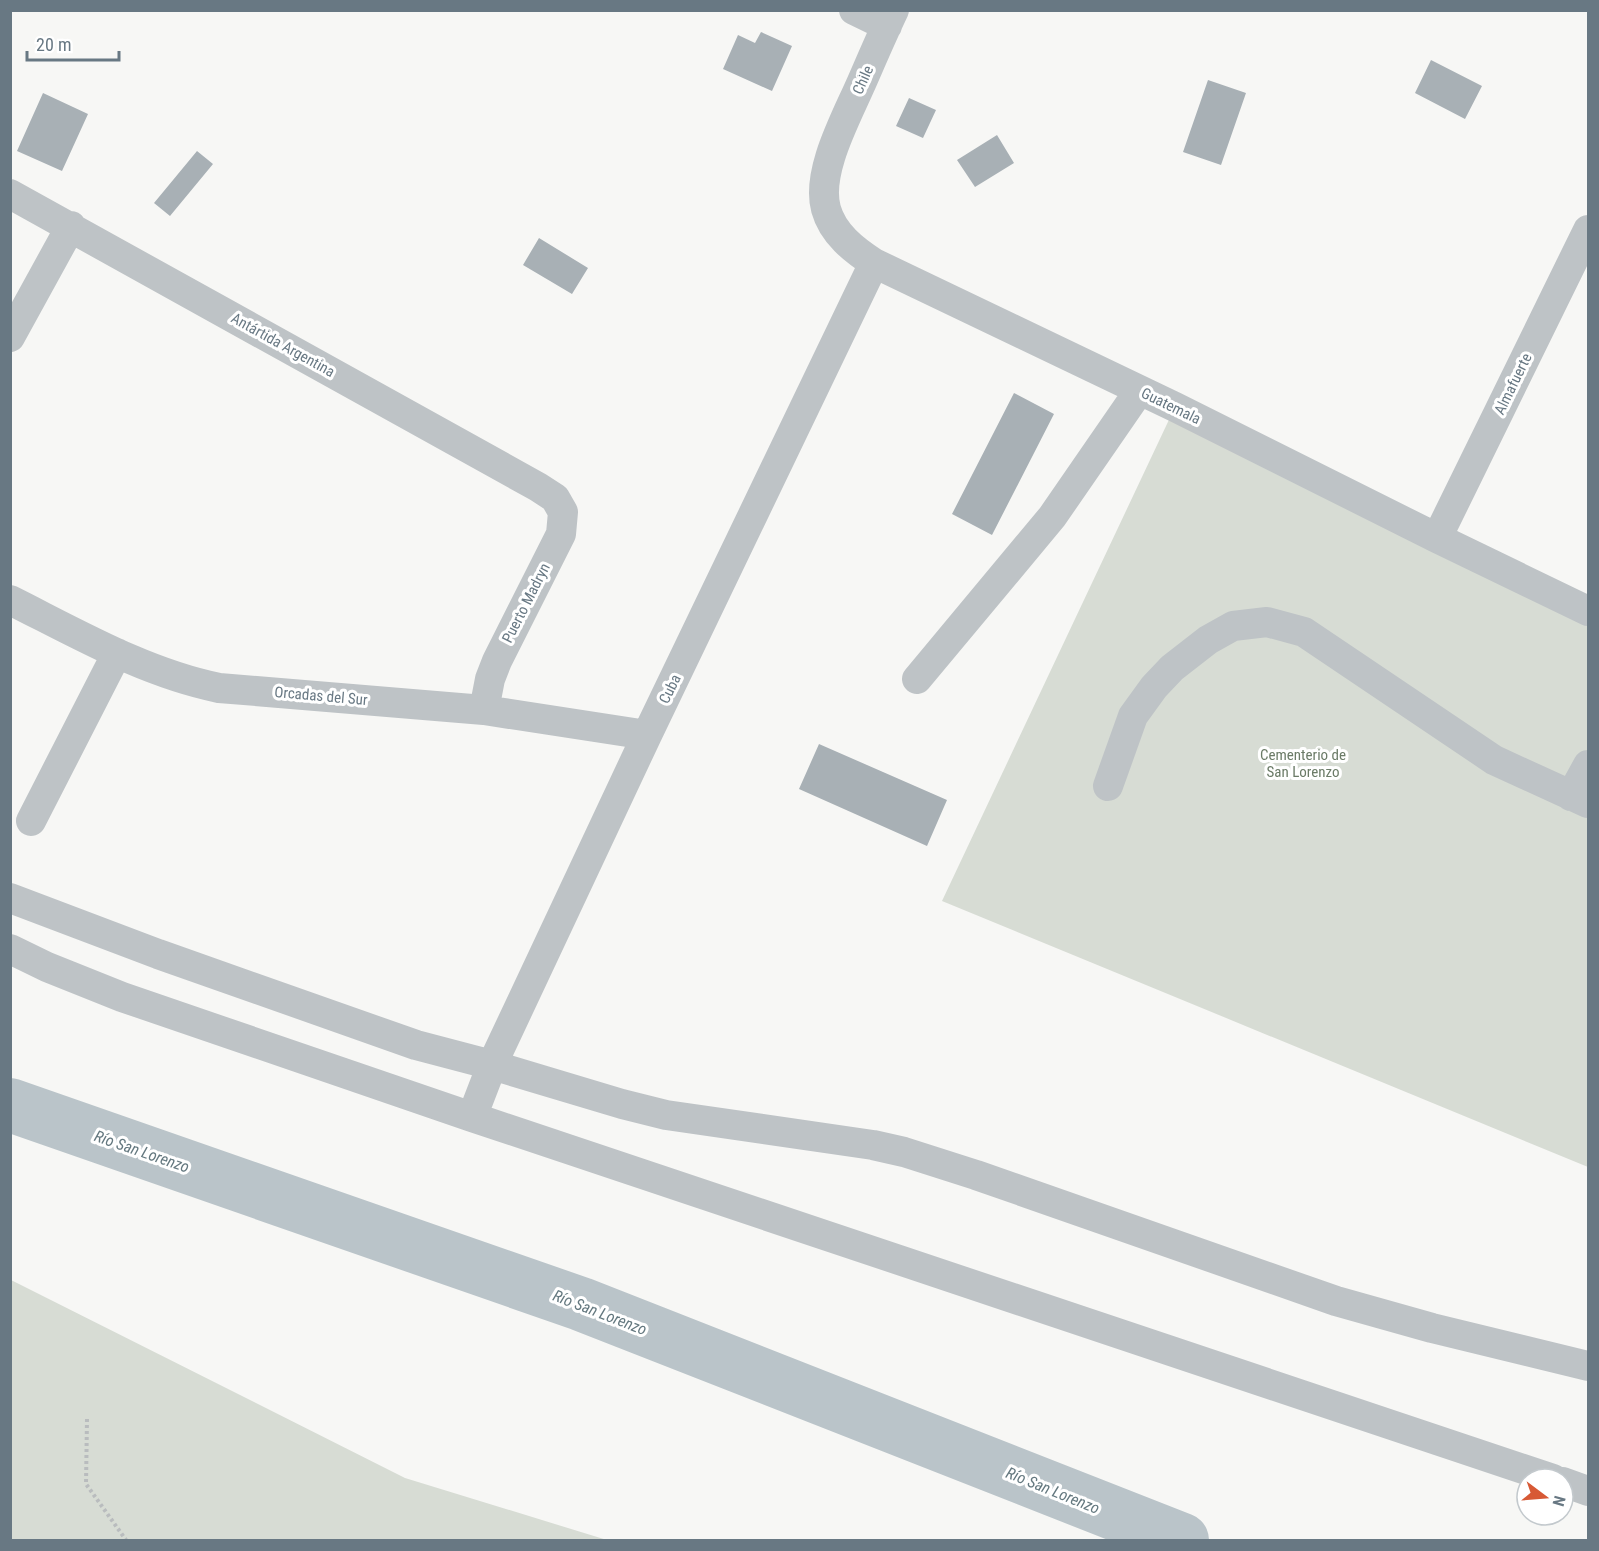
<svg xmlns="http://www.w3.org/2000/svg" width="1599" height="1551" font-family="'Roboto Condensed',sans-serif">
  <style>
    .green { fill: #d7dcd4 }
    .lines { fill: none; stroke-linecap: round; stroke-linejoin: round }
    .river { stroke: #bac4c9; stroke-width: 54 }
    .building { fill: #a8b0b5 }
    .path { stroke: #b9bcbe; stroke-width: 4; stroke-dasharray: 3 3; stroke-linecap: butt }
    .minor { stroke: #bec3c6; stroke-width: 30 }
    .labels { text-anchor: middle; stroke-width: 6; stroke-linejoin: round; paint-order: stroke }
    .street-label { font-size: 15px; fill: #687883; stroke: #fff }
    .park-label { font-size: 15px; fill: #6b7b67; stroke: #fff }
    .water-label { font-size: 16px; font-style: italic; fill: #64787f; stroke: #fff }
  </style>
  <rect width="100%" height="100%" fill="#f7f7f5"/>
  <path class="green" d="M1175,407L1588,610V1167L942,901Z
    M11,1280L405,1478L607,1540H11Z"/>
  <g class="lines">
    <path class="river" d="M10,1105L581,1304L1182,1540"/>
  </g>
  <path class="building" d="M761,32L792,46L772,91L723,69L738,35L755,43Z
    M1431,60L1482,86L1465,119L1415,93Z
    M1208,80L1246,93L1221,165L1183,152Z
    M43,93L88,114L62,171L17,151Z
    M909,98L936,110L923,138L896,126Z
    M997,135L1014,163L975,187L957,160Z
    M197,151L213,164L170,216L154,203Z
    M539,238L588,268L572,294L523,265Z
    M1014,393L1054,414L992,535L952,514Z
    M819,744L947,800L927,846L799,789Z"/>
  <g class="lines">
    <path class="path" d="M87,1419L86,1484L126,1540"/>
    <path class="minor" d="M854,10L887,26
      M894,10C882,35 871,61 860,86C845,120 816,173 826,209C833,234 854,250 874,263L1175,407L1437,538L1588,611
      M10,194L538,487L555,498L563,512L561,534L497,661L490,679L484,710
      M10,337L71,226
      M1437,538L1588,230
      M10,600C78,634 145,673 219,688L484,710L647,735
      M917,679L1052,517L1139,391
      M1108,786L1133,716L1154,687L1172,668L1208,640L1233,626L1267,622L1304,632L1494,760L1588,803
      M1571,796L1588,765
      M31,821L117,653
      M10,898L158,954L416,1045L492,1065L622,1104L666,1115L873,1145L904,1152L976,1175L1336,1301L1432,1328L1588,1366
      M10,949L47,967L122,997L472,1117L1553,1479
      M472,1117L492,1065L647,735L874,263
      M1563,1482L1588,1491"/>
  </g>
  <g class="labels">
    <g class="street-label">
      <text transform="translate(863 80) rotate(-66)" y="5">Chile</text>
      <text transform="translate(283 345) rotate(29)" y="5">Antártida Argentina</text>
      <text transform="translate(1513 384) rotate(-64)" y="5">Almafuerte</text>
      <text transform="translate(1171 406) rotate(26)" y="5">Guatemala</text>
      <text transform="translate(526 603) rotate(-63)" y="5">Puerto Madryn</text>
      <text transform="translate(670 689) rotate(-64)" y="5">Cuba</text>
      <text transform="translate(321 696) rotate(5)" y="5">Orcadas del Sur</text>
    </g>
    <g class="park-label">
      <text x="1303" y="760">Cementerio de<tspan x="1303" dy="17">San Lorenzo</tspan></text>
    </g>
    <g class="water-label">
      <text transform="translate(142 1151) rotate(19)" y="6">Río San Lorenzo</text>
      <text transform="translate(600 1312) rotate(21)" y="6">Río San Lorenzo</text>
      <text transform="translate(1053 1490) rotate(22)" y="6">Río San Lorenzo</text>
    </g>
  </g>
  <rect width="1599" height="1551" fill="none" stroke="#687883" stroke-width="24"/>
  <g transform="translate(1545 1497) rotate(106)"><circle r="28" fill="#ffffff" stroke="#c3c9cd" stroke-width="1.5"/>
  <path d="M0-4.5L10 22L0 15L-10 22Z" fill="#d75935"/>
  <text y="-9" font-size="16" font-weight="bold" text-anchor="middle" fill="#687883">N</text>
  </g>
  <path d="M27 51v9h92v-9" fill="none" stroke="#687883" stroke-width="3"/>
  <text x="36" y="51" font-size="18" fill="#687883" stroke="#ffffff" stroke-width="4.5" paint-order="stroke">20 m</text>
</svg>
